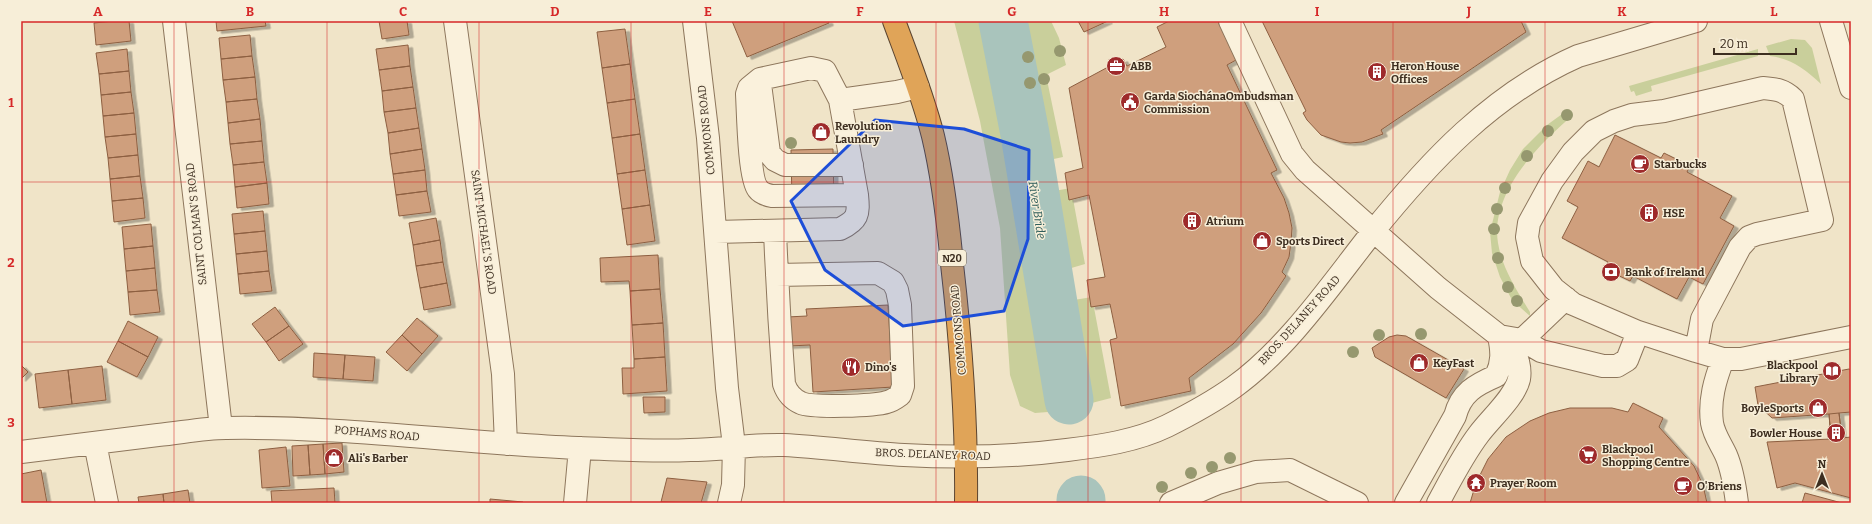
<svg xmlns="http://www.w3.org/2000/svg" width="1872" height="524" font-family="Bitter,serif">
  <style>
    .green { fill: #c9cf9b }
    .lines { fill: none; stroke-linecap: round; stroke-linejoin: round }
    .river { stroke: #a9c4bc; stroke-width: 49 }
    .building { fill: #cf9f7d; stroke: #8d5f41; filter: url(#shadow) }
    .minor-casing { stroke: #8d765c; stroke-width: 24 }
    .highway-casing { stroke: #5b4430; stroke-width: 24 }
    .minor { stroke: #faf1dc; stroke-width: 22 }
    .highway { stroke: #e0a458; stroke-width: 22 }
    .tree { fill: #96986f }
    .marked { fill: #1d4ed8; fill-opacity: 0.2; stroke: #1d4ed8; stroke-width: 3; stroke-linejoin: round }
    .grid { fill: none; stroke: #d62828; stroke-width: 1; stroke-opacity: 0.55 }
    .labels { text-anchor: middle; stroke-width: 3; stroke-linejoin: round; paint-order: stroke }
    .shield { fill: #f7eed8; stroke: #756857; stroke-width: 1 }
    .shield-label { font-size: 10px; font-weight: bold; fill: #3d2e20 }
    .poi-label { font-size: 11px; font-weight: bold; fill: #3d2e20; stroke: #f7eed8; text-anchor: start }
    .street-label { font-size: 11px; fill: #3d2e20; stroke: #f7eed8 }
    .water-label { font-size: 12px; font-style: italic; fill: #2f5d5a; stroke: #f7eed8 }
    .neatline { fill: none; stroke: #d62828; stroke-width: 1.5 }
    .grid-label { font-size: 13px; text-anchor: middle; font-weight: bold; fill: #d62828 }
  </style>
  <defs>
    <filter id="shadow"><feDropShadow dx="4.5" dy="2.5" stdDeviation="0" flood-color="#0004"/></filter>
  </defs>
  <rect width="100%" height="100%" fill="#f0e4c8"/>
  <path class="green" d="M954,21H1051L1059,38L1066,65L1046,75L1063,157L1049,160L1054,191L1071,188L1085,264L1068,269L1074,300L1092,297L1111,398L1061,411L1035,413L1020,406L1010,375L1000,228L980,121Z
    M1791,39L1805,40L1812,48L1821,84C1805,69 1792,59 1770,56L1766,46Z
    M1758,49V56L1651,86L1652,91L1636,96L1634,91L1631,92L1629,86Z
    M1569,109L1572,116C1538,145 1490,193 1498,243C1502,268 1517,291 1530,312V316L1512,300L1500,277L1492,253L1490,232L1500,192L1510,170L1523,149L1547,125Z"/>
  <g class="lines">
    <path class="river" d="M1003,21L1025,134L1069,400
      M1081,503V500"/>
  </g>
  <path class="building" d="M114,21H129L131,41L96,45L94,23Z
    M216,21H265L266,26L217,31Z
    M379,21H407L409,35L382,39Z
    M732,21H828L829,23L747,57Z
    M1078,21H1108L1084,32Z
    M1169,21H1218L1236,60L1227,65L1277,170L1271,173L1284,198L1289,213L1292,228L1291,242L1289,257L1282,272L1286,276L1274,294L1261,313L1233,344L1189,378L1191,391L1121,406L1110,340L1117,338L1110,304L1091,307L1087,280L1105,277L1089,195L1069,200L1065,173L1083,168L1069,88L1123,59L1127,66L1166,47L1157,27Z
    M1262,21H1521L1526,32L1381,130L1383,134L1362,142L1350,143L1341,142L1321,135L1307,120L1303,113L1306,111Z
    M625,29L630,64L602,68L597,32Z
    M250,35L252,56L221,59L219,38Z
    M408,45L410,66L379,70L376,49Z
    M127,49L129,71L99,74L96,53Z
    M252,56L255,77L223,80L221,59Z
    M630,64L635,99L607,103L602,68Z
    M410,66L413,87L382,91L379,70Z
    M129,71L131,92L101,95L99,74Z
    M255,77L257,99L226,102L223,80Z
    M413,87L416,108L384,112L382,91Z
    M131,92L134,113L103,116L101,95Z
    M257,99L260,119L228,123L226,102Z
    M635,99L640,134L612,138L607,103Z
    M416,108L419,128L388,133L384,112Z
    M134,113L136,134L105,137L103,116Z
    M260,119L262,141L230,144L228,123Z
    M419,128L422,149L390,154L388,133Z
    M136,134L138,155L108,158L105,137Z
    M640,134L645,170L617,174L612,138Z
    M1615,135L1661,158L1664,153L1690,166L1687,172L1732,196L1720,218L1734,226L1703,284L1689,277L1677,299L1633,276L1630,281L1611,272L1605,268L1608,262L1562,238L1578,207L1567,201L1588,161L1599,167Z
    M262,141L264,162L233,165L230,144Z
    M422,149L425,170L393,174L390,154Z
    M833,149L834,202L792,203L791,150Z
    M138,155L140,176L110,179L108,158Z
    M264,162L267,183L235,187L233,165Z
    M425,170L427,191L396,195L393,174Z
    M645,170L650,205L622,209L617,174Z
    M140,176L143,198L112,201L110,179Z
    M267,183L269,204L237,208L235,187Z
    M427,191L431,212L399,216L396,195Z
    M143,198L145,218L114,222L112,201Z
    M650,205L655,241L627,245L622,209Z
    M263,211L265,231L234,234L232,214Z
    M436,218L440,240L413,245L409,223Z
    M151,224L153,246L124,249L122,227Z
    M265,231L267,251L236,254L234,234Z
    M440,240L443,262L416,266L413,245Z
    M153,246L155,268L126,271L124,249Z
    M267,251L269,271L238,274L236,254Z
    M658,255L660,289L630,291L629,281L601,282L600,258Z
    M443,262L447,283L420,288L416,266Z
    M155,268L157,290L128,292L126,271Z
    M269,271L272,291L240,294L238,274Z
    M447,283L451,305L424,310L420,288Z
    M660,289L663,323L632,325L630,291Z
    M157,290L160,312L130,315L128,292Z
    M888,305L893,387L813,392L810,345L789,346L787,317L807,316L806,309Z
    M275,307L289,326L266,342L252,324Z
    M417,318L438,336L422,354L402,335Z
    M128,321L158,337L148,357L118,341Z
    M663,323L665,357L634,359L632,325Z
    M289,326L303,344L279,361L266,342Z
    M402,335L422,354L407,371L386,352Z
    M1397,335L1406,336L1464,369L1446,398L1375,357L1372,348L1389,337Z
    M118,341L148,357L137,377L107,362Z
    M314,353L345,355L343,379L313,377Z
    M345,355L375,357L373,381L343,379Z
    M665,357L667,391L623,394L622,368H634V359Z
    M21,365L28,372L21,379Z
    M102,366L106,400L72,404L68,370Z
    M1849,369L1851,370V412L1839,413L1842,438L1851,437V498L1795,483L1777,488L1767,442L1831,439L1829,414L1772,418L1758,405L1755,387Z
    M68,370L72,404L39,408L35,374Z
    M643,397H665V412L644,413Z
    M1633,403L1663,418L1659,427L1694,466L1703,485L1707,503H1470L1476,483L1488,459L1506,437L1530,421L1549,413L1570,408H1612L1628,412Z
    M1839,413L1842,438L1831,439L1829,414Z
    M342,443L344,472L325,474L323,444Z
    M323,444L325,474L310,475L308,445Z
    M308,445L310,475L293,476L292,446Z
    M286,447L290,486L262,488L259,450Z
    M41,470L47,503H21V474Z
    M667,478L707,482L701,503L661,502Z
    M334,488L335,503H272L271,491Z
    M188,490L190,503H164L163,494Z
    M1805,493L1842,503H1802Z
    M163,494L164,503H139L138,497Z
    M490,499L523,502V503H490Z"/>
  <g class="lines">
    <g class="minor-casing">
      <path id="minor" d="M174,21L221,428
        M455,21L503,374L506,444
        M694,21L708,138L727,388L734,446L733,485L729,503
        M1230,21L1292,154L1305,170L1438,288L1512,346C1517,356 1521,368 1519,379C1515,397 1490,419 1479,434C1463,455 1451,479 1438,503
        M1831,21L1851,88
        M760,84L769,153L775,160L785,165H852
        M857,195L772,196C767,195 761,193 758,189C749,179 748,111 747,94L749,88L760,79L811,68L825,71L840,100L897,92L918,87
        M775,231C777,282 780,333 784,384C787,393 792,399 801,403C813,408 874,406 887,402C892,401 896,398 900,395L903,386L900,305L897,290L893,282L878,273L777,275
        M716,232L840,229C858,220 859,215 857,195L840,100
        M1499,336L1522,340L1541,351L1603,366H1617L1627,360L1638,332
        M1522,340L1566,298
        M1696,351L1702,319L1740,247L1749,237L1757,234L1822,220L1793,99C1784,90 1776,89 1763,88L1664,111L1632,115L1614,121L1594,131L1573,152L1552,181L1529,223L1527,237L1532,261L1554,289L1573,304L1638,332L1696,351L1723,359H1741L1851,337
        M1723,359C1715,380 1709,400 1712,423C1714,435 1721,444 1726,455C1732,469 1735,487 1737,503
        M95,443L107,503
        M21,452C66,446 112,441 158,435C180,433 203,428 226,428C344,426 460,443 578,448C615,449 653,452 690,450C721,450 752,444 784,445C824,447 864,453 904,455C959,458 1013,457 1067,450C1101,446 1136,441 1167,426C1189,415 1213,402 1234,387C1288,348 1330,286 1371,234C1429,162 1492,94 1578,56L1696,21
        M575,503L580,448
        M1171,503L1218,483L1256,472L1290,470L1357,503
        M1406,503L1455,416C1461,393 1475,385 1496,376C1503,362 1502,351 1499,336"/>
    </g>
    <g class="highway-casing">
      <path id="highway" d="M894,21C908,59 923,96 933,136C943,178 948,221 952,264C961,343 967,423 966,503"/>
    </g>
    <use href="#minor" class="minor"/>
    <use href="#highway" class="highway"/>
  </g>
  <g class="tree">
    <circle cx="1060" cy="51" r="6"/>
    <circle cx="1028" cy="57" r="6"/>
    <circle cx="1044" cy="79" r="6"/>
    <circle cx="1030" cy="83" r="6"/>
    <circle cx="1567" cy="115" r="6"/>
    <circle cx="1548" cy="131" r="6"/>
    <circle cx="791" cy="143" r="6"/>
    <circle cx="1527" cy="156" r="6"/>
    <circle cx="1505" cy="188" r="6"/>
    <circle cx="1497" cy="209" r="6"/>
    <circle cx="1494" cy="229" r="6"/>
    <circle cx="1498" cy="258" r="6"/>
    <circle cx="1508" cy="287" r="6"/>
    <circle cx="1517" cy="301" r="6"/>
    <circle cx="1421" cy="334" r="6"/>
    <circle cx="1379" cy="335" r="6"/>
    <circle cx="1353" cy="352" r="6"/>
    <circle cx="1230" cy="458" r="6"/>
    <circle cx="1212" cy="467" r="6"/>
    <circle cx="1191" cy="473" r="6"/>
    <circle cx="1162" cy="487" r="6"/>
  </g>
  <path class="marked" d="M875,120L964,129L1029,150L1028,239L1004,311L903,326L825,270L791,201Z"/>
  <path class="grid" d="M174,21V503M327,21V503M479,21V503M631,21V503M784,21V503M936,21V503M1088,21V503M1241,21V503M1393,21V503M1545,21V503M1698,21V503M21,182H1851M21,342H1851"/>
  <defs>
    <g id="office-disc" transform="scale(1)"><circle r="9.5" fill="#9e2a2b" stroke="#f7eed8"/><path d="M-6-3h4V-5.5h4V-3h4V5H-6ZM-1-4.5V-3h2v-1.5ZM-6 0V1H6V0Z" fill="#fff"/></g>
    <g id="building-disc" transform="scale(1)"><circle r="9.5" fill="#9e2a2b" stroke="#f7eed8"/><path d="M-4-6H4V6H1V3H-1V6H-4ZM-2.5-4.3h1.7v1.8h-1.7ZM.8-4.3h1.7v1.8H.8ZM-2.5-1h1.7V.8h-1.7ZM.8-1h1.7V.8H.8Z" fill="#fff"/></g>
    <g id="civic-disc" transform="scale(1)"><circle r="9.5" fill="#9e2a2b" stroke="#f7eed8"/><path d="M-.6-6.5H3V-4.5H.6V-3L4-1V1h2V6H-6V1h2V-1L-.6-3ZM-1.2 2.5V6h2.4V2.5Z" fill="#fff"/></g>
    <g id="shop-disc" transform="scale(1)"><circle r="9.5" fill="#9e2a2b" stroke="#f7eed8"/><path d="M-5-2.5h2.3a2.7 3.5 0 0 1 5.4 0H5L5.5 6h-11ZM-1.5-2.5h3a1.5 2.3 0 0 0-3 0Z" fill="#fff"/></g>
    <g id="cafe-disc" transform="scale(1)"><circle r="9.5" fill="#9e2a2b" stroke="#f7eed8"/><path d="M-5.5-4.5H6V0H3Q3 3.5 0 3.5H-2.5Q-5.5 3.5-5.5 0ZM3-3.2v2h1.7v-2ZM-6 4.5H4V6H-6Z" fill="#fff"/></g>
    <g id="bank-disc" transform="scale(1)"><circle r="9.5" fill="#9e2a2b" stroke="#f7eed8"/><path d="M-6-4H6V4H-6ZM0-2.3a2.3 2.3 0 1 0 0 4.6a2.3 2.3 0 1 0 0-4.6Z" fill="#fff"/></g>
    <g id="restaurant-disc" transform="scale(1)"><circle r="9.5" fill="#9e2a2b" stroke="#f7eed8"/><path d="M-5-6h1v4h1v-4h1v4h1v-4h1v5L-1.5 .5V6h-2V.5L-5-1ZM5-6V6H3V1.5H1.5Q1.5-4 5-6Z" fill="#fff"/></g>
    <g id="library-disc" transform="scale(1)"><circle r="9.5" fill="#9e2a2b" stroke="#f7eed8"/><path d="M-6-4Q-3-5.5-.7-3.5V5Q-3 3-6 4ZM6-4Q3-5.5 .7-3.5V5Q3 3 6 4Z" fill="#fff"/></g>
    <g id="supermarket-disc" transform="scale(1)"><circle r="9.5" fill="#9e2a2b" stroke="#f7eed8"/><path d="M-6-5.5h2.5l.6 2H6L4.5 2H-2.5L-4.4-4H-6ZM-1.5 3.2a1.3 1.3 0 1 0 .1 0ZM3 3.2a1.3 1.3 0 1 0 .1 0Z" fill="#fff"/></g>
    <g id="temple-disc" transform="scale(1)"><circle r="9.5" fill="#9e2a2b" stroke="#f7eed8"/><path d="M0-6L5-2H3V0L6.5 2.5H4V6H1.5V3h-3V6H-4V2.5H-6.5L-3 0V-2H-5Z" fill="#fff"/></g>
  </defs>
  <g fill-rule="evenodd">
    <use href="#office-disc" x="1116" y="66"/>
    <use href="#building-disc" x="1377" y="72"/>
    <use href="#civic-disc" x="1130" y="102"/>
    <use href="#shop-disc" x="821" y="132"/>
    <use href="#cafe-disc" x="1640" y="164"/>
    <use href="#building-disc" x="1649" y="213"/>
    <use href="#building-disc" x="1192" y="221"/>
    <use href="#shop-disc" x="1262" y="241"/>
    <use href="#bank-disc" x="1611" y="272"/>
    <use href="#shop-disc" x="1419" y="363"/>
    <use href="#restaurant-disc" x="851" y="367"/>
    <use href="#library-disc" x="1832" y="371"/>
    <use href="#shop-disc" x="1818" y="408"/>
    <use href="#building-disc" x="1836" y="433"/>
    <use href="#supermarket-disc" x="1588" y="455"/>
    <use href="#shop-disc" x="334" y="458"/>
    <use href="#temple-disc" x="1476" y="483"/>
    <use href="#cafe-disc" x="1683" y="486"/>
  </g>
  <g class="labels">
    <rect class="shield" x="938" y="250" width="28" height="16" rx="3"/>
    <g class="shield-label">
      <text x="952" y="262">N20</text>
    </g>
    <g class="poi-label">
      <text x="1130" y="70">ABB</text>
      <text x="1391" y="70">Heron House<tspan x="1391" dy="13">Offices</tspan></text>
      <text x="1144" y="100">Garda SiochánaOmbudsman<tspan x="1144" dy="13">Commission</tspan></text>
      <text x="835" y="130">Revolution<tspan x="835" dy="13">Laundry</tspan></text>
      <text x="1654" y="168">Starbucks</text>
      <text x="1663" y="217">HSE</text>
      <text x="1206" y="225">Atrium</text>
      <text x="1276" y="245">Sports Direct</text>
      <text x="1625" y="276">Bank of Ireland</text>
      <text x="1433" y="367">KeyFast</text>
      <text x="1818" y="369" text-anchor="end">Blackpool<tspan x="1818" dy="13">Library</tspan></text>
      <text x="865" y="371">Dino's</text>
      <text x="1804" y="412" text-anchor="end">BoyleSports</text>
      <text x="1822" y="437" text-anchor="end">Bowler House</text>
      <text x="1602" y="453">Blackpool<tspan x="1602" dy="13">Shopping Centre</tspan></text>
      <text x="348" y="462">Ali's Barber</text>
      <text x="1490" y="487">Prayer Room</text>
      <text x="1697" y="490">O'Briens</text>
    </g>
    <g class="street-label">
      <text transform="translate(706 130) rotate(-96)" y="4">COMMONS ROAD</text>
      <text transform="translate(196 224) rotate(-96)" y="4">SAINT COLMAN'S ROAD</text>
      <text transform="translate(484 232) rotate(82)" y="4">SAINT MICHAEL'S ROAD</text>
      <text transform="translate(1299 320) rotate(-48)" y="4">BROS. DELANEY ROAD</text>
      <text transform="translate(958 330) rotate(-95)" y="4">COMMONS ROAD</text>
      <text transform="translate(377 433) rotate(5)" y="4">POPHAMS ROAD</text>
      <text transform="translate(933 454) rotate(2)" y="4">BROS. DELANEY ROAD</text>
    </g>
    <g class="water-label">
      <text transform="translate(1037 210) rotate(81)" y="4">River Bride</text>
    </g>
  </g>
  <rect width="1872" height="524" fill="none" stroke="#f7eed8" stroke-width="44"/>
  <g transform="translate(1822 474)" stroke="#f7eed8" stroke-width="3" paint-order="stroke">
  <path d="M0-3L7 15L0 10L-7 15Z" fill="#3d2e20"/>
  <text y="-6" font-size="11" font-weight="bold" text-anchor="middle" fill="#3d2e20">N</text>
  </g>
  <path d="M1714 48v6h82v-6" fill="none" stroke="#3d2e20" stroke-width="2"/>
  <text x="1720" y="48" font-size="12" fill="#3d2e20" stroke="#f7eed8" stroke-width="3" paint-order="stroke">20 m</text>
  <rect x="22" y="22" width="1828" height="480" class="neatline"/>
  <g class="grid-label">
    <text x="98" y="16">A</text>
    <text x="250" y="16">B</text>
    <text x="403" y="16">C</text>
    <text x="555" y="16">D</text>
    <text x="708" y="16">E</text>
    <text x="860" y="16">F</text>
    <text x="1012" y="16">G</text>
    <text x="1164" y="16">H</text>
    <text x="1317" y="16">I</text>
    <text x="1469" y="16">J</text>
    <text x="1622" y="16">K</text>
    <text x="1774" y="16">L</text>
    <text x="11" y="107">1</text>
    <text x="11" y="267">2</text>
    <text x="11" y="427">3</text>
  </g>
</svg>
